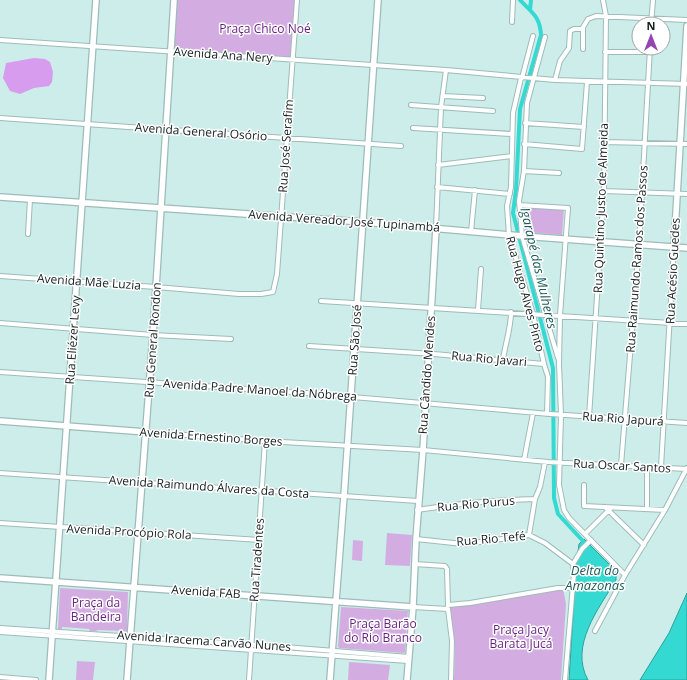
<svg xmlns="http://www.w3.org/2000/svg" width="687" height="680" font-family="'Open Sans',sans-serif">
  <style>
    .green { fill: #d3ade2 }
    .forest { fill: #d79cee }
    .water { fill: #34d9d2; stroke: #2aa29c }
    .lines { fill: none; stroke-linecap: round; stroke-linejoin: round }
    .canal { stroke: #34d9d2; stroke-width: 4 }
    .street-casing { stroke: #9dbcb9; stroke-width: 6 }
    .secondary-casing { stroke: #9dbcb9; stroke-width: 8 }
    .street { stroke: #fff; stroke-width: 4 }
    .secondary { stroke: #fff; stroke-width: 5.5 }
    .labels { text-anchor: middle; stroke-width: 3; stroke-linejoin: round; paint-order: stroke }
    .park-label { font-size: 12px; fill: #671f7e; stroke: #fff }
    .street-label { font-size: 12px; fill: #14201f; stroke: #fff }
    .water-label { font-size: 13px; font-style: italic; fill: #1b5b58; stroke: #fff }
  </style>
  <rect width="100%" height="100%" fill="#cdedea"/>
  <path class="green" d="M176,0H298L293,60L171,52Z
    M528,206L564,208L562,235L525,232L523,209Z
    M387,533L412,535L410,566L385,565Z
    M353,540L363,541L362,561L352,560Z
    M60,588L128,592L127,633H124V631L98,630L96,631H90L89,629L62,627V629H58Z
    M563,588L566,604L561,680H454L455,646L449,607Z
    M341,607L408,611L405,652L404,653L339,648L338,646Z
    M77,661L95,662L93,680H76Z
    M349,662L390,665L388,680H348Z"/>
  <path class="forest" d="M34,58L45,59L50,62L53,72L52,82L49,86L34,88L20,94L10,91L3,78L6,63Z"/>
  <path class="water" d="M584,539L614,569L616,574V580C599,608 569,646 588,680H569L576,567L579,544Z
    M687,593V680H640L669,633Z"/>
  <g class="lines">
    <path class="canal" d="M520,0C532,13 540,16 541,35L520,109L516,190L513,213L553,368L554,498L558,514L582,540
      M530,10L531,0"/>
    <g class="street-casing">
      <path id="street" d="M512,22L513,0
        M651,24L653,0
        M583,28V49
        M545,37L527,103L524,171L519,201L520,211L522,236L558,358
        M0,40L446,70L555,80L687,84
        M605,52H650
        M521,78L513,113L511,187L507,206L509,235L533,314L544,364L548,377L547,414
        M522,78L533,36
        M555,80L560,61L569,48L570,31L574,29H582L588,19L596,16L687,20
        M443,96L483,98
        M411,105L493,111
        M0,118L401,146
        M525,123L584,127
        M413,128L512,134
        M605,142L687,144
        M524,144L582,149L587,82
        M438,165L512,156
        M524,171L559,173
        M437,187L510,194
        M604,191L687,194
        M519,205L568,208L560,315L559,363L561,415L559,485L564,510L569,518L625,575
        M436,228L441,107L446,70
        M471,232L475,190
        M28,234L30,199
        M0,276L156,287L239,294H261L273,292L277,274L297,0
        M321,301L687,324
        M478,310L481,269
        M0,323L153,335L231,339
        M309,346L434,354L544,364
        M503,360C505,344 511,329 511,312
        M0,372L306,393L550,414L687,423
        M589,417L604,191L606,16L603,0
        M146,432L265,441L423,450L548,462L687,469
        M524,460L533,413
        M621,465L639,245L650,48
        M661,467L674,247
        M0,473L418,501
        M584,485V506L665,510
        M605,507L644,545
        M647,509V467
        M417,510C456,504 496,500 535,499
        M0,523L258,540
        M585,534L610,509
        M529,535L535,499L540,487L545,462
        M416,539L463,544L473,543L529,535L545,543L573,564L574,573L565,680
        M414,564L445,566L447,569L448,606
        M573,564L582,549L591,540
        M448,605L470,603L558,588H573
        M413,607L448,609L452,641L451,680
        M0,628L285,647L409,657
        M595,631L625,575L665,510L687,468
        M0,632L408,661
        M0,677L36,680
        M249,680L265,441"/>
    </g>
    <g class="secondary-casing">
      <path id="secondary" d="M0,197L363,222L522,236L687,248
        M674,247L687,26
        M0,421L146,432
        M0,578L413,607
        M49,680L96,0
        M127,680L153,335L174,0
        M330,680L344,496L378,0
        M407,680L413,607L416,539L423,450L436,228"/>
    </g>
    <use href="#street" class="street"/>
    <use href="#secondary" class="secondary"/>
  </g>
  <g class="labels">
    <g class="park-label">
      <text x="265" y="33">Praça Chico Noé</text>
      <text x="96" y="607">Praça da<tspan x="96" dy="14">Bandeira</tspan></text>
      <text x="383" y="628">Praça Barão<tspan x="383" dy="14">do Rio Branco</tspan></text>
      <text x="521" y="634">Praça Jacy<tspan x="521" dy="14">Barata Jucá</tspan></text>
    </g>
    <g class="street-label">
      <text transform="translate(223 55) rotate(4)" y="4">Avenida Ana Nery</text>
      <text transform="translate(201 132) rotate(4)" y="4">Avenida General Osório</text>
      <text transform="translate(286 146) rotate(-86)" y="4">Rua José Serafim</text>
      <text transform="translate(601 208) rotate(-88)" y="4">Rua Quintino Justo de Almeida</text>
      <text transform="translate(344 221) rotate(4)" y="4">Avenida Vereador José Tupinambá</text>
      <text transform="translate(637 259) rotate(-86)" y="4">Rua Raimundo Ramos dos Passos</text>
      <text transform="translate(673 271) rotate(-87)" y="4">Rua Acésio Guedes</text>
      <text transform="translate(89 282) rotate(4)" y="4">Avenida Mãe Luzia</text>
      <text transform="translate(525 294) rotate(75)" y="4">Rua Hugo Alves Pinto</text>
      <text transform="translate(73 340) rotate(-86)" y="4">Rua Eliézer Levy</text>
      <text transform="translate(153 340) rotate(-86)" y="4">Rua General Rondon</text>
      <text transform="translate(355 340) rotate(-86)" y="4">Rua São José</text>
      <text transform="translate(489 359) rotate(5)" y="4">Rua Rio Javari</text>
      <text transform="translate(427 375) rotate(-86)" y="4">Rua Cândido Mendes</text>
      <text transform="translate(260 390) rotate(4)" y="4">Avenida Padre Manoel da Nóbrega</text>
      <text transform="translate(623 419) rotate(4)" y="4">Rua Rio Japurá</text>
      <text transform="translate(211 437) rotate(4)" y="4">Avenida Ernestino Borges</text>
      <text transform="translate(622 466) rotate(3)" y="4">Rua Oscar Santos</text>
      <text transform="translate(209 487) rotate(4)" y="4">Avenida Raimundo Álvares da Costa</text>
      <text transform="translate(476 504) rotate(-5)" y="4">Rua Rio Purus</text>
      <text transform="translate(129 532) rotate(3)" y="4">Avenida Procópio Rola</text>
      <text transform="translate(491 539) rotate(-5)" y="4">Rua Rio Tefé</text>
      <text transform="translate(257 560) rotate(-86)" y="4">Rua Tiradentes</text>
      <text transform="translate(206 592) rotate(4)" y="4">Avenida FAB</text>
      <text transform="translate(204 641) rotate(4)" y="4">Avenida Iracema Carvão Nunes</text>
    </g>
    <g class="water-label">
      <text transform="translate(539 268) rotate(77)" y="5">Igarapé das Mulheres</text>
      <text x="595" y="575">Delta do<tspan x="595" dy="15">Amazonas</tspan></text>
    </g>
  </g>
  <g transform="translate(651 36)"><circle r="19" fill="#ffffff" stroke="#a1a6a5"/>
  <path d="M0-3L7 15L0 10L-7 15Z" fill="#9644b3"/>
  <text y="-6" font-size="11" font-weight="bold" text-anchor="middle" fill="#14201f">N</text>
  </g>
</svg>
